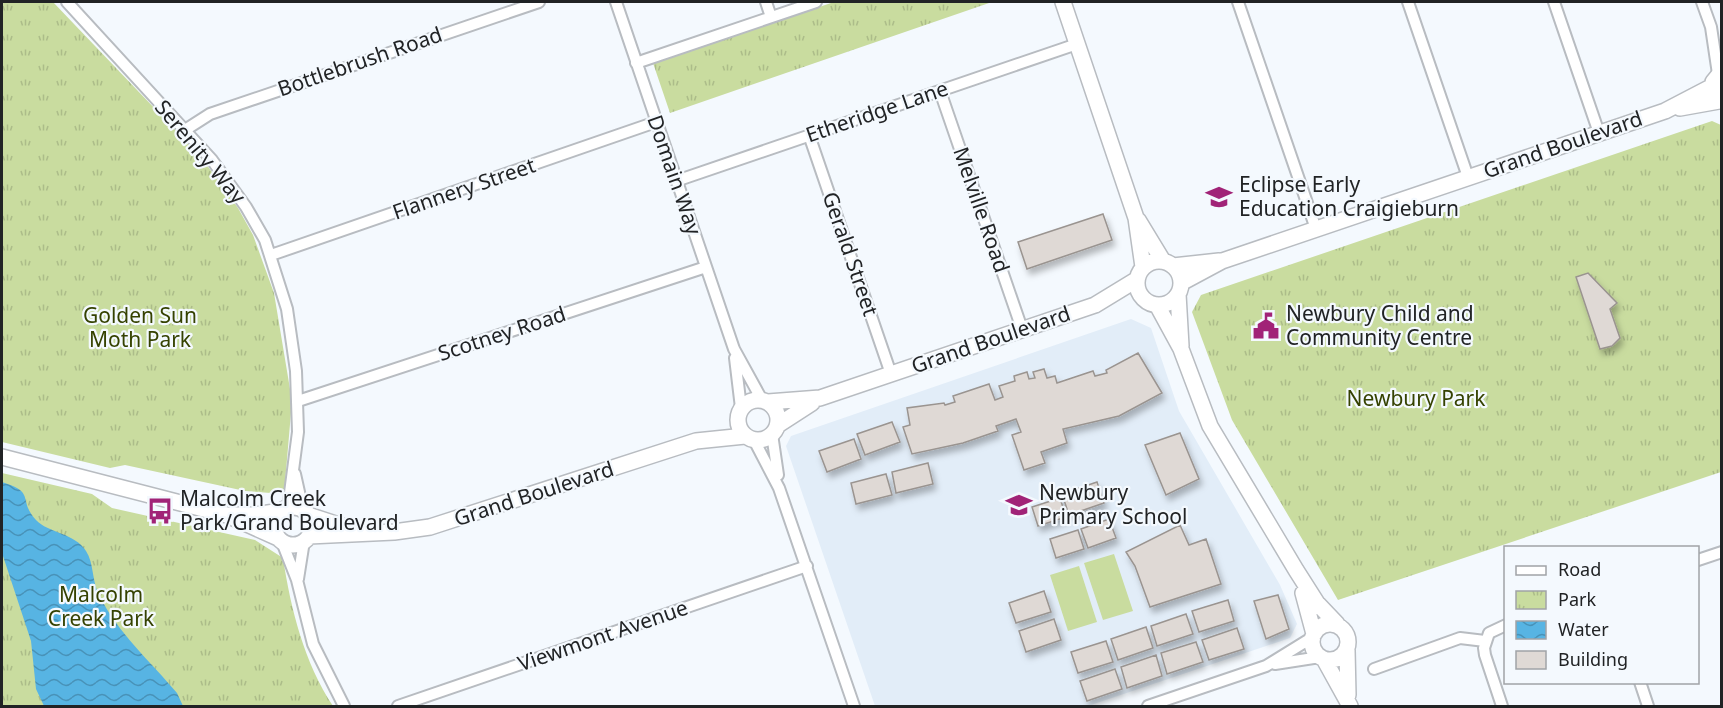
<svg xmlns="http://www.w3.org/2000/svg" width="1723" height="708" font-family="'Noto Sans',sans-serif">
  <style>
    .built { fill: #e2edf8 }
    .green { fill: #c9dc9f }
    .park { fill: url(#park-tufts) }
    .water { fill: url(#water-waves) }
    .building { fill: #dfd9d5; stroke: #9a9490; stroke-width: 1.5; filter: url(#shadow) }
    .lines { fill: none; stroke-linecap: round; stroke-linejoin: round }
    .street-casing { stroke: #b8bcc1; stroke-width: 14 }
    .secondary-casing { stroke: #b8bcc1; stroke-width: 18 }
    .street { stroke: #fff; stroke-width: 10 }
    .secondary { stroke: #fff; stroke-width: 15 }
    .labels { text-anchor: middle; stroke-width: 4.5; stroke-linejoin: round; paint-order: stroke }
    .street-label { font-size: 21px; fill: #212325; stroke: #f4f9fe }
    .poi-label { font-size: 21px; fill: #212325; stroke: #f4f9fe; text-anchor: start }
    .park-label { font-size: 21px; fill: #354201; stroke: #f4f9fe }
  </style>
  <defs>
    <pattern id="park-tufts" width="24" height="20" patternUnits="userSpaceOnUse" patternTransform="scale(1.5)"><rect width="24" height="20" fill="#c9dc9f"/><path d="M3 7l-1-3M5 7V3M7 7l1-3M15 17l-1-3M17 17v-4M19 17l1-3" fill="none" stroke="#acbc89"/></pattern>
    <pattern id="water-waves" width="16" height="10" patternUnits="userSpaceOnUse" patternTransform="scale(1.5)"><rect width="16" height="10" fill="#57b4e3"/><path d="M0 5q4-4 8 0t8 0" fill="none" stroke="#4892b8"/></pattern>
    <filter id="shadow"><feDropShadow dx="3" dy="5.5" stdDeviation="3" flood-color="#0004"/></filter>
  </defs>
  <rect width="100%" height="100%" fill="#f4f9fe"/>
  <path class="built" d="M1131,319L1151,328L1179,411L1280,585L1297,624L1290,638L1088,706H875L786,446L791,436Z"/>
  <path class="green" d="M1114,554L1133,611L1103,620L1084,563Z
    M1079,566L1097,622L1068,631L1050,575Z"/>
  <path class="park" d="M2,2H53L201,157L238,208L253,235L274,293L292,401L284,494L245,491L125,465L110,468L2,442Z
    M834,2H992L670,113L653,63Z
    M1712,121L1721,125V472L1338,600L1232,420L1192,312L1201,295Z
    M2,473L92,494L112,508L255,540L283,558C291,610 304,662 333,706H2Z"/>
  <path class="water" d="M2,482C37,493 17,499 36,520C48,533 75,533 86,551C94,563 92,582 99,595C117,632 151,662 177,693L183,706H44L36,689L31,641L2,553Z"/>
  <path class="building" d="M1103,214L1112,240L1027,269L1018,242Z
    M1588,273L1617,303L1610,309L1620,338L1612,346L1600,349L1576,277Z
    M1138,353L1162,393L1119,416L1063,429L1067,443L1041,452L1045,463L1024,470L1012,435L1021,432L1016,419L996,426L998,431L963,443L912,454L903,427L910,425L907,408L944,403L945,405L955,402L953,396L989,384L995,400L1003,397L999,386L1015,381L1014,376L1027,372L1029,379L1035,378L1033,372L1044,369L1047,378L1055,376L1057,383L1093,371L1095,376L1107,373L1106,370Z
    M892,422L900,442L865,455L857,434Z
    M1180,433L1199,479L1166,495L1145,445Z
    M854,439L861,459L827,472L819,451Z
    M928,463L933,484L896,493L892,472Z
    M886,474L892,495L856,504L851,483Z
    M1097,482L1104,503L1069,515L1062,494Z
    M1060,498L1066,517L1038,526L1032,507Z
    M1109,519L1116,538L1088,548L1081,529Z
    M1180,525L1189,545L1206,539L1221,584L1150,607L1135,566L1126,552Z
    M1078,530L1084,549L1056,558L1050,539Z
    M1044,591L1051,612L1016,623L1009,603Z
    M1278,595L1289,629L1266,639L1254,601Z
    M1228,600L1234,621L1199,632L1192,611Z
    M1186,614L1193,634L1157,646L1151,626Z
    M1054,619L1061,640L1026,652L1019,631Z
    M1146,627L1153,648L1118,660L1111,639Z
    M1237,628L1244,649L1209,660L1202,640Z
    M1106,641L1113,662L1078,673L1071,652Z
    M1196,642L1203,662L1167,674L1161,653Z
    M1156,655L1162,676L1127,688L1121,667Z
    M1115,669L1122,689L1087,701L1080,681Z"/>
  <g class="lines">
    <g class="street-casing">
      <path id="street" d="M67,2L212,160L246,207L265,240L287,309L296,371L298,432L288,508
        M616,2L734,349L762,400
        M766,2L771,17
        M1238,2L1316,229
        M1408,2L1468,177
        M1554,2L1599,133
        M1702,2L1711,27L1718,74
        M636,63L816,2
        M940,91L1022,329
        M185,130L210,114L539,2
        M809,135L891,374
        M676,181L1077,44
        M271,255L656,122
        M735,358L741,408
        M298,401L706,267
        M772,434L778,475
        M754,440L779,488L854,706
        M295,474L303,510
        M282,542L297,580L313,644L344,706
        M1698,560L1722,552
        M298,579L304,541
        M1275,664L1320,657
        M1374,669L1460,638L1485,641
        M1640,682L1648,706
        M398,706L807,566
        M1148,706L1266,666L1313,637
        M1502,706L1485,655L1484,648L1489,633L1506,625"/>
    </g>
    <g class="secondary-casing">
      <path id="secondary" d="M1063,2L1136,218L1143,267
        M1714,94L1713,82L1722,71
        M1680,108L1719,101
        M1138,220L1163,261
        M1137 283a22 22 0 1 1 44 0a22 22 0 1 1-44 0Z
        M1173,266L1219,261
        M1181,283L1222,261L1665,111L1713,86
        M1178,294L1181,346
        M1157,305L1181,349L1210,426L1296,570L1317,603L1337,624
        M738 420a20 20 0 1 1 40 0a20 20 0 1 1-40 0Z
        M768,402L820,398L1095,305L1136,280
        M778,425L812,403
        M2,457L227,515L278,538
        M274 526a19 19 0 1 1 38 0a19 19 0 1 1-38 0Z
        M233,515H255L281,511
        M308,515L351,529
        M309,536L394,532L430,527L696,441L745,436
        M1303,593L1314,634
        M1312 642a18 18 0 1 1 36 0a18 18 0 1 1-36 0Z
        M1347,650L1348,695
        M1324,659L1350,706"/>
    </g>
    <use href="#street" class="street"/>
    <use href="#secondary" class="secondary"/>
  </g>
  <defs>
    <g id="school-bare" transform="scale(2.07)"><path d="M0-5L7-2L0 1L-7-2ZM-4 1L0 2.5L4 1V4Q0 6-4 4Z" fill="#a12377" stroke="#f4f9fe" stroke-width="2.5" paint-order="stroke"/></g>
    <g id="civic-bare" transform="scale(2.07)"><path d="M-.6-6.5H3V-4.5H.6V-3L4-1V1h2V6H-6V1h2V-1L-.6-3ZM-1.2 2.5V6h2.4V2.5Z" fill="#a12377" stroke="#f4f9fe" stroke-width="2.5" paint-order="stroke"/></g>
    <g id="bus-bare" transform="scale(2.07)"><path d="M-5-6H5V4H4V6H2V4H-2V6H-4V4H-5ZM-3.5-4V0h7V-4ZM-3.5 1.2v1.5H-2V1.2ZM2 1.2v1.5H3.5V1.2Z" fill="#a12377" stroke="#f4f9fe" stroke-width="2.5" paint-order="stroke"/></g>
  </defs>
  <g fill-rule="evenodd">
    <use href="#school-bare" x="1219" y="197"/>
    <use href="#civic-bare" x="1266" y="326"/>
    <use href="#school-bare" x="1019" y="505"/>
    <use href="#bus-bare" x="160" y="511"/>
  </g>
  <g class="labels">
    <g class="street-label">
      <text transform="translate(360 62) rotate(-19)" y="7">Bottlebrush Road</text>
      <text transform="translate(877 112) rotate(-19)" y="7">Etheridge Lane</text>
      <text transform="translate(1563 145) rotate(-19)" y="7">Grand Boulevard</text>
      <text transform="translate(200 152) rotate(50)" y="7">Serenity Way</text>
      <text transform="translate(674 175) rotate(71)" y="7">Domain Way</text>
      <text transform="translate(464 189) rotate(-19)" y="7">Flannery Street</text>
      <text transform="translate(981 210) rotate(71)" y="7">Melville Road</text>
      <text transform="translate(850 254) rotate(71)" y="7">Gerald Street</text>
      <text transform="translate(502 334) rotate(-18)" y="7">Scotney Road</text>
      <text transform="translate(991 340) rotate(-19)" y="7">Grand Boulevard</text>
      <text transform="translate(534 494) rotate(-18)" y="7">Grand Boulevard</text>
      <text transform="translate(603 636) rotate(-19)" y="7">Viewmont Avenue</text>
    </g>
    <g class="poi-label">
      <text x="1239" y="192">Eclipse Early<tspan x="1239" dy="24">Education Craigieburn</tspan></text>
      <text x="1286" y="321">Newbury Child and<tspan x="1286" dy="24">Community Centre</tspan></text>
      <text x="1039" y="500">Newbury<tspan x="1039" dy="24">Primary School</tspan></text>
      <text x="180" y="506">Malcolm Creek<tspan x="180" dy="24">Park/Grand Boulevard</tspan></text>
    </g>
    <g class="park-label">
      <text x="140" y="323">Golden Sun<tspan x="140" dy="24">Moth Park</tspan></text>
      <text x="1416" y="406">Newbury Park</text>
      <text x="101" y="602">Malcolm<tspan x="101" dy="24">Creek Park</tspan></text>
    </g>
  </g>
  <rect width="1723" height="708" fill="none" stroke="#212325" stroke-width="6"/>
  <rect x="1504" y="546" width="195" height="138" fill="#f4f9fe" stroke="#a0a3a7" stroke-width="1.5"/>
  <rect x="1516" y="566" width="30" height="9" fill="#ffffff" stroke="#a0a3a7" stroke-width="1.5"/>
  <text x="1558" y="576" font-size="18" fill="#212325">Road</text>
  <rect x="1516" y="591" width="30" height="18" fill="url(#park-tufts)" stroke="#a0a3a7" stroke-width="1.5"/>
  <text x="1558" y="606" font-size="18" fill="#212325">Park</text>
  <rect x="1516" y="621" width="30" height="18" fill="url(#water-waves)" stroke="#a0a3a7" stroke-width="1.5"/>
  <text x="1558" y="636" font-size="18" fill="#212325">Water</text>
  <rect x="1516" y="651" width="30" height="18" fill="#dfd9d5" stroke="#a0a3a7" stroke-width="1.5"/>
  <text x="1558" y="666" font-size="18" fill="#212325">Building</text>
</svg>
